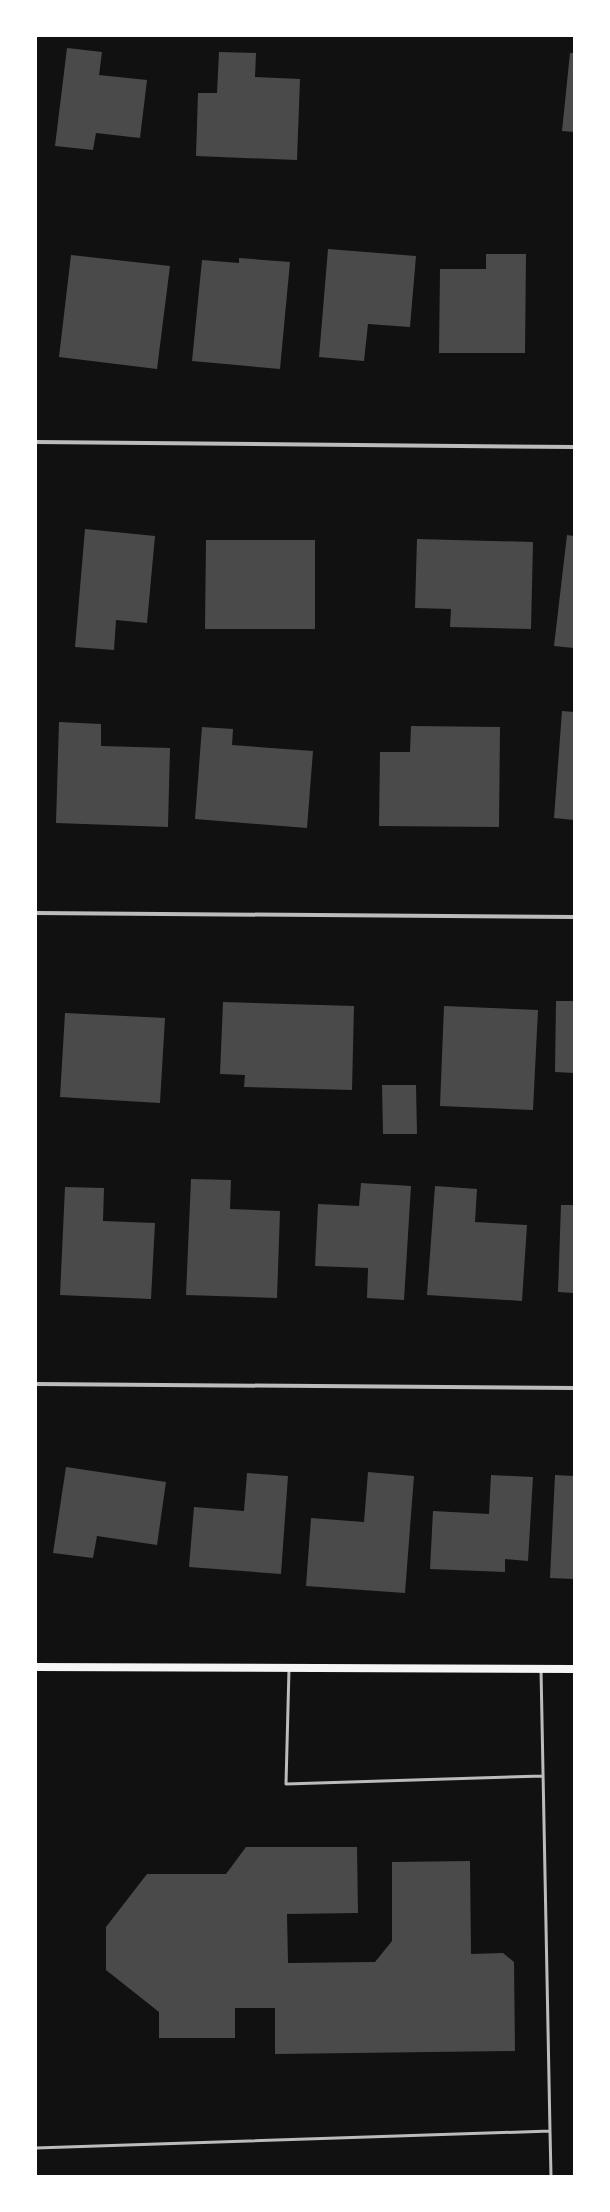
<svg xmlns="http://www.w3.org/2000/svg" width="610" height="2212" font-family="Figtree,sans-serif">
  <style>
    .building { fill: #4a4a4a }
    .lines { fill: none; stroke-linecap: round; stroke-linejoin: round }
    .service { stroke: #bcbcbc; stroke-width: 3 }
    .minor { stroke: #bcbcbc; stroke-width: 4 }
    .secondary { stroke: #f5f5f5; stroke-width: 8 }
  </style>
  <rect width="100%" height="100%" fill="#111"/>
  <path class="building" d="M67,48L102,52L99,75L147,80L140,138L96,133L93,150L55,146Z
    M219,52L256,53L255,77L300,79L297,160L196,156L198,93H217Z
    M570,53H574V132L562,131Z
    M328,249L416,256L410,327L368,324L364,361L319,357Z
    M486,254H526L525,353H439L440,269H486Z
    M71,255L170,266L157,369L59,357Z
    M239,258L290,262L280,369L192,361L202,260L239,263Z
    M85,529L155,536L147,623L116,620L114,650L75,647Z
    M567,535L574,536V648L554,646Z
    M417,539L533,542L531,629L450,627L451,609L415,608Z
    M206,540H315V629H205Z
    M562,711L574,712V820L554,818Z
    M59,722L101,724V746L170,748L168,827L56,823Z
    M411,726L500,727L499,827L379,826L380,752H410Z
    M202,727L233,729L232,745L313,751L307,828L195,819Z
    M556,1001H574V1073L555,1072Z
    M223,1002L354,1006L352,1090L244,1087L245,1075L220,1074Z
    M444,1006L538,1010L533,1110L440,1106Z
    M65,1013L165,1018L160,1103L60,1097Z
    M382,1085H416L417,1134H383Z
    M191,1179L231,1180L230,1209L280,1211L277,1298L186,1295Z
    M361,1183L411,1186L404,1300L367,1298L368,1268L315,1266L318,1204L359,1206Z
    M435,1186L477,1189L475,1222L527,1225L522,1301L427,1295Z
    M65,1187L104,1188L103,1221L155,1223L151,1299L60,1295Z
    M561,1205H574V1293L558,1292Z
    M66,1467L166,1482L157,1545L97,1536L93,1558L53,1553Z
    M368,1472L414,1476L405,1593L306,1586L311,1518L364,1522Z
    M247,1473L288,1476L281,1574L189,1567L194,1507L244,1511Z
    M491,1475L533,1477L528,1561L505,1559V1572L430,1569L433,1511L489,1514Z
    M555,1475L574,1476V1579L550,1578Z
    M246,1847H357L358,1913L287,1914L288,1963L375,1962L392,1941V1862L470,1861L471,1954L503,1953L514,1962L515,2051L275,2054V2008H235V2038H159V2012L106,1970V1927L147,1874H226Z"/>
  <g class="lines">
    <path class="service" d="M289,1669L286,1784L542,1776
      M550,2131L551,2176
      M36,2148L550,2131L541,1669"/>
    <path class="minor" d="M36,442L574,447
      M36,913L574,917
      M36,1384L574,1388"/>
    <path class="secondary" d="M36,1667L574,1669"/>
  </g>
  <rect width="610" height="2212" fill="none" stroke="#ffffff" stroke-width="74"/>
</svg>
